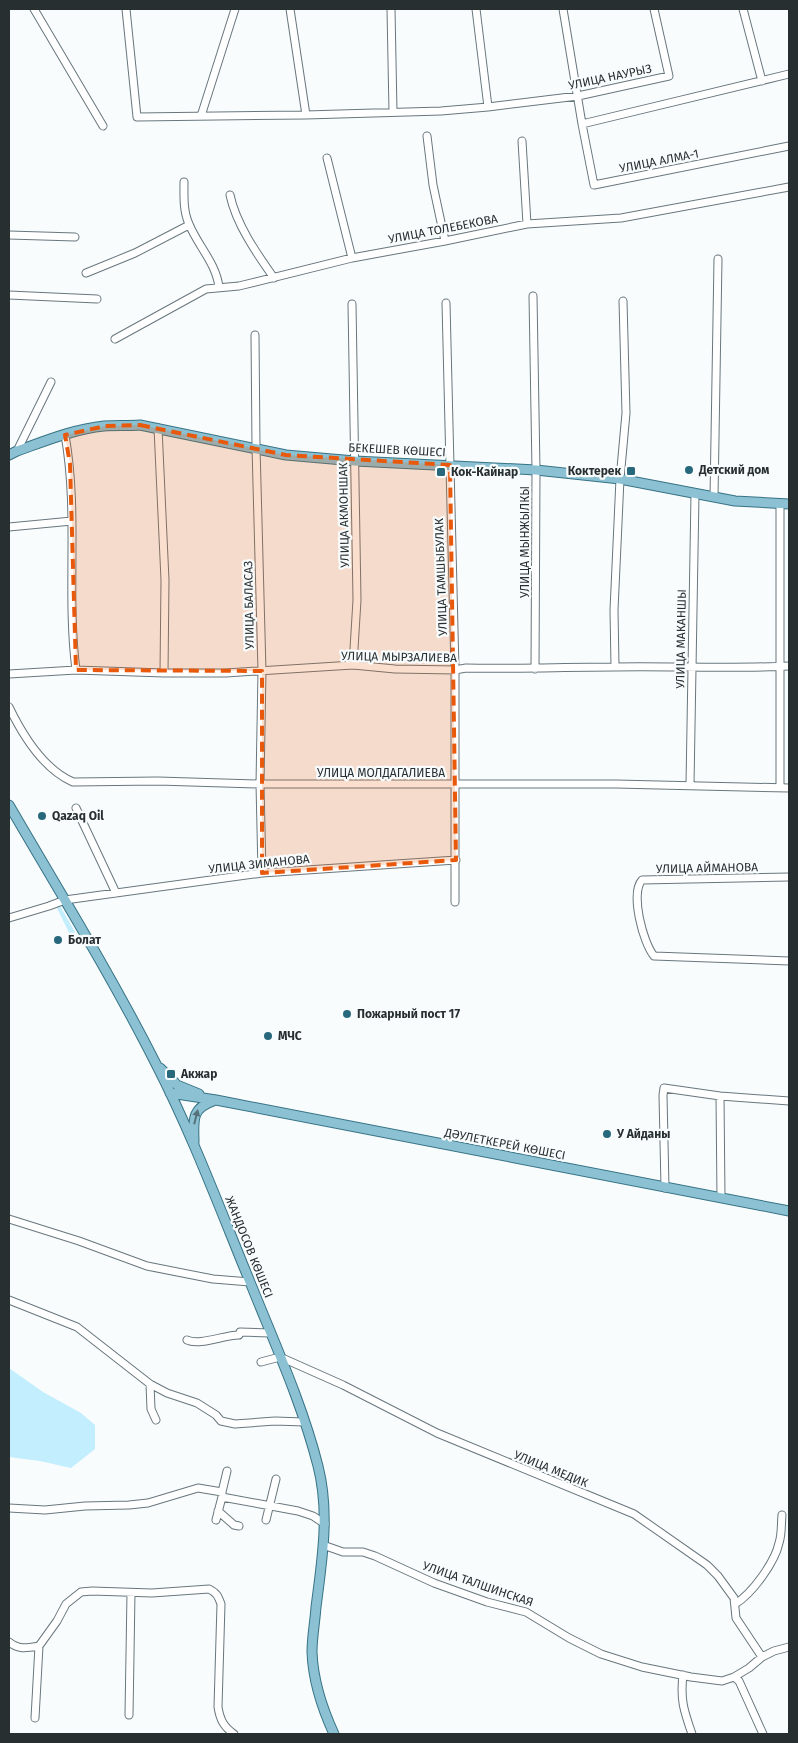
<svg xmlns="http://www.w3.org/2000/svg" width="798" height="1743" font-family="'Fira Sans',sans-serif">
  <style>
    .green { fill: #c2eefe }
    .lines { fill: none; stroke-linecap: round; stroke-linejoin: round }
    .minor-casing { stroke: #68777d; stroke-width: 9 }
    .major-casing { stroke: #367386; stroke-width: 11 }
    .minor { stroke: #fff; stroke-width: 7 }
    .major { stroke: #8bc1d2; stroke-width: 9 }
    .oneway { fill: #557179 }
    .marked { fill: #e8590c; fill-opacity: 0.2; stroke: #e8590c; stroke-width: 4; stroke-dasharray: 10 6; stroke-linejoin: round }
    .poi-dot { fill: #27687c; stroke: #f9fcfd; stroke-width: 2 }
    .labels { text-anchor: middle; stroke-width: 4.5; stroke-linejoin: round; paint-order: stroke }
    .street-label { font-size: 12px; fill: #282f31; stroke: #f9fcfd }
    .poi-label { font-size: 12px; font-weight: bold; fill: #282f31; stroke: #f9fcfd; text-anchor: start }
  </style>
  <rect width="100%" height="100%" fill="#f9fcfd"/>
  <path class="green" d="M56,906H60L82,944L74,943Z
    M9,1368L43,1392L81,1413L95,1425V1449L71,1468L40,1461L9,1457Z"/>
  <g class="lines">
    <g class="minor-casing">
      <path id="minor" d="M34,9L103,126
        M126,9L137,117L306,115L441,111L488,107L578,96L669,76L654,9
        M290,9L306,115
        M391,9L393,112
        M476,9L488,107
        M563,9L582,124L594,185L789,146
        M743,9L762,81
        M201,116L235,9
        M582,124L789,74
        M427,136L433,185L445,241
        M522,141L527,224
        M327,158L352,258
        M184,182C184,196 183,211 189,224C198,246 216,263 219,287
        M230,195C236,224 257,254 274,278
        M9,235L75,237
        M86,273L135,253L189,225
        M9,295L97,299
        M533,296L536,470L535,669
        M446,303L455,670V902
        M352,304L357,600L353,665
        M255,335L256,447L262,671L260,784L262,873
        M115,339L206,289L239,286L352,258L445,241L527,224L621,218L789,187
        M158,428L165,580L164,673
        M65,435C79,513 66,592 76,670
        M17,451L51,382
        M714,497L718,259
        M9,527L72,521
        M615,667L614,610L620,479L626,413L623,301
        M9,674L76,670L164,673H226L353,665L395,669L455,670L466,668C515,669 565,667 614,667C673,666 731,669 789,666
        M9,707C23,736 43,769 73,782L158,781L260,784H616L789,788
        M690,785L695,494
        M780,788V505
        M76,808L116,893
        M789,877L642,880C630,893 643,943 654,956L789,961
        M9,918L49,906L65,900L262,873L456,860
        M720,1096L721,1198
        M665,1188L663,1095L664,1088L720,1096L789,1101
        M9,1219L79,1241L147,1266L213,1279L250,1282
        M9,1300L77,1327L150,1384L167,1393L197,1403L216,1415L221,1421L235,1424L275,1421L304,1422
        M187,1340C199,1346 224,1335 239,1335L240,1332L270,1333
        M261,1362L280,1357L343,1385L437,1433L634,1514L707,1565L718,1576L734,1598L736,1618L762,1657
        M150,1384L151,1409L156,1420
        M222,1492L227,1471
        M9,1508L45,1510L85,1506L129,1505L148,1503L198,1488L222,1492V1497L298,1511L313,1516L325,1524
        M218,1511L234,1525L239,1526
        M216,1520L222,1497
        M266,1520L276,1479
        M323,1545L343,1552H363L375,1556L434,1583L487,1602L526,1612L569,1638L601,1654L642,1667L691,1677L722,1681L734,1677L749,1668L762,1657L774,1651L789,1647
        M735,1604C752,1594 775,1562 779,1543C782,1534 781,1525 782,1515
        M9,1642C19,1650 27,1648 39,1646L57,1621L66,1604L81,1592L92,1591L152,1593L209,1589C217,1593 218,1596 221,1604L218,1707C220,1720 224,1727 234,1734
        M683,1675C680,1700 684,1711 692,1734
        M734,1677L739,1681L763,1734
        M129,1715L131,1593
        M35,1718L39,1646"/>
    </g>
    <g class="major-casing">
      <path id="major" d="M9,455L17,451C45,441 74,429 104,426C116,425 128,426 140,425L286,455L355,461L536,470L620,479L735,501L789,504
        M9,805C59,891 111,975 156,1064C192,1134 220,1209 250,1282C274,1342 302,1403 318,1466C330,1513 322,1560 316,1607C315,1622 312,1637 312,1652C313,1681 322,1708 334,1734
        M160,1068L177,1085L199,1094
        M170,1093L216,1100L789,1211
        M194,1143C194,1122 190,1109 213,1101"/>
    </g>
    <use href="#minor" class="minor"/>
    <use href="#major" class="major"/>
  </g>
  <defs><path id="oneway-solid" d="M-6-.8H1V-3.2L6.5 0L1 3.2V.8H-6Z" transform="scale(1.25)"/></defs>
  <use class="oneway" href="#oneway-solid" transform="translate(196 1117) rotate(-76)"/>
  <path class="marked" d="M140,425L286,455L450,465L456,860L262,873V671L76,670L70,464L65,435L105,426Z"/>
  <g class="poi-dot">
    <circle cx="689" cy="470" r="5"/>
    <rect x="626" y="466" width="10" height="10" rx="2.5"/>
    <rect x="436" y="467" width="10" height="10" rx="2.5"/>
    <circle cx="42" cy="816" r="5"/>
    <circle cx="58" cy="940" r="5"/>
    <circle cx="347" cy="1014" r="5"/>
    <circle cx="268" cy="1036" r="5"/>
    <rect x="166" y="1069" width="10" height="10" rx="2.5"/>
    <circle cx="607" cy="1134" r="5"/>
  </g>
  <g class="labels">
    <g class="street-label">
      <text transform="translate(610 77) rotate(-12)" y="4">УЛИЦА НАУРЫЗ</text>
      <text transform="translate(659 161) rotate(-11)" y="4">УЛИЦА АЛМА-1</text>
      <text transform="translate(443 229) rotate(-11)" y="4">УЛИЦА ТОЛЕБЕКОВА</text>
      <text transform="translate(397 450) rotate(3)" y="4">БЕКЕШЕВ КӨШЕСІ</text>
      <text transform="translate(344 515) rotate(-91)" y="4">УЛИЦА АКМОНШАК</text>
      <text transform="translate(525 542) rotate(-90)" y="4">УЛИЦА МЫНЖЫЛКЫ</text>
      <text transform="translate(441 577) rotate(-92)" y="4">УЛИЦА ТАМШЫБУЛАК</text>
      <text transform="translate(249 605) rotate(-91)" y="4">УЛИЦА БАЛАСАЗ</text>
      <text transform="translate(681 639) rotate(-89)" y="4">УЛИЦА МАКАНШЫ</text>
      <text transform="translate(399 657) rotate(1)" y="4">УЛИЦА МЫРЗАЛИЕВА</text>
      <text x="381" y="777">УЛИЦА МОЛДАГАЛИЕВА</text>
      <text transform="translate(259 864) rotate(-6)" y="4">УЛИЦА ЗИМАНОВА</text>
      <text transform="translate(707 868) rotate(-1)" y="4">УЛИЦА АЙМАНОВА</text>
      <text transform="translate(505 1144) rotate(11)" y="4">ДӘУЛЕТКЕРЕЙ КӨШЕСІ</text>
      <text transform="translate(249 1247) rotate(68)" y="4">ЖАНДОСОВ КӨШЕСІ</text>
      <text transform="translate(551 1469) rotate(22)" y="4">УЛИЦА МЕДИК</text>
      <text transform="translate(478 1584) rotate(19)" y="4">УЛИЦА ТАЛШИНСКАЯ</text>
    </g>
    <g class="poi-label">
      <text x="699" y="474">Детский дом</text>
      <text x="621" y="475" text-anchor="end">Коктерек</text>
      <text x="451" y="476">Кок-Кайнар</text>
      <text x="52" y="820">Qazaq Oil</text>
      <text x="68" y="944">Болат</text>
      <text x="357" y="1018">Пожарный пост 17</text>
      <text x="278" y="1040">МЧС</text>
      <text x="181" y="1078">Акжар</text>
      <text x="617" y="1138">У Айданы</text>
    </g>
  </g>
  <rect width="798" height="1743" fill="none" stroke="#282f31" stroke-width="20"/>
</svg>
